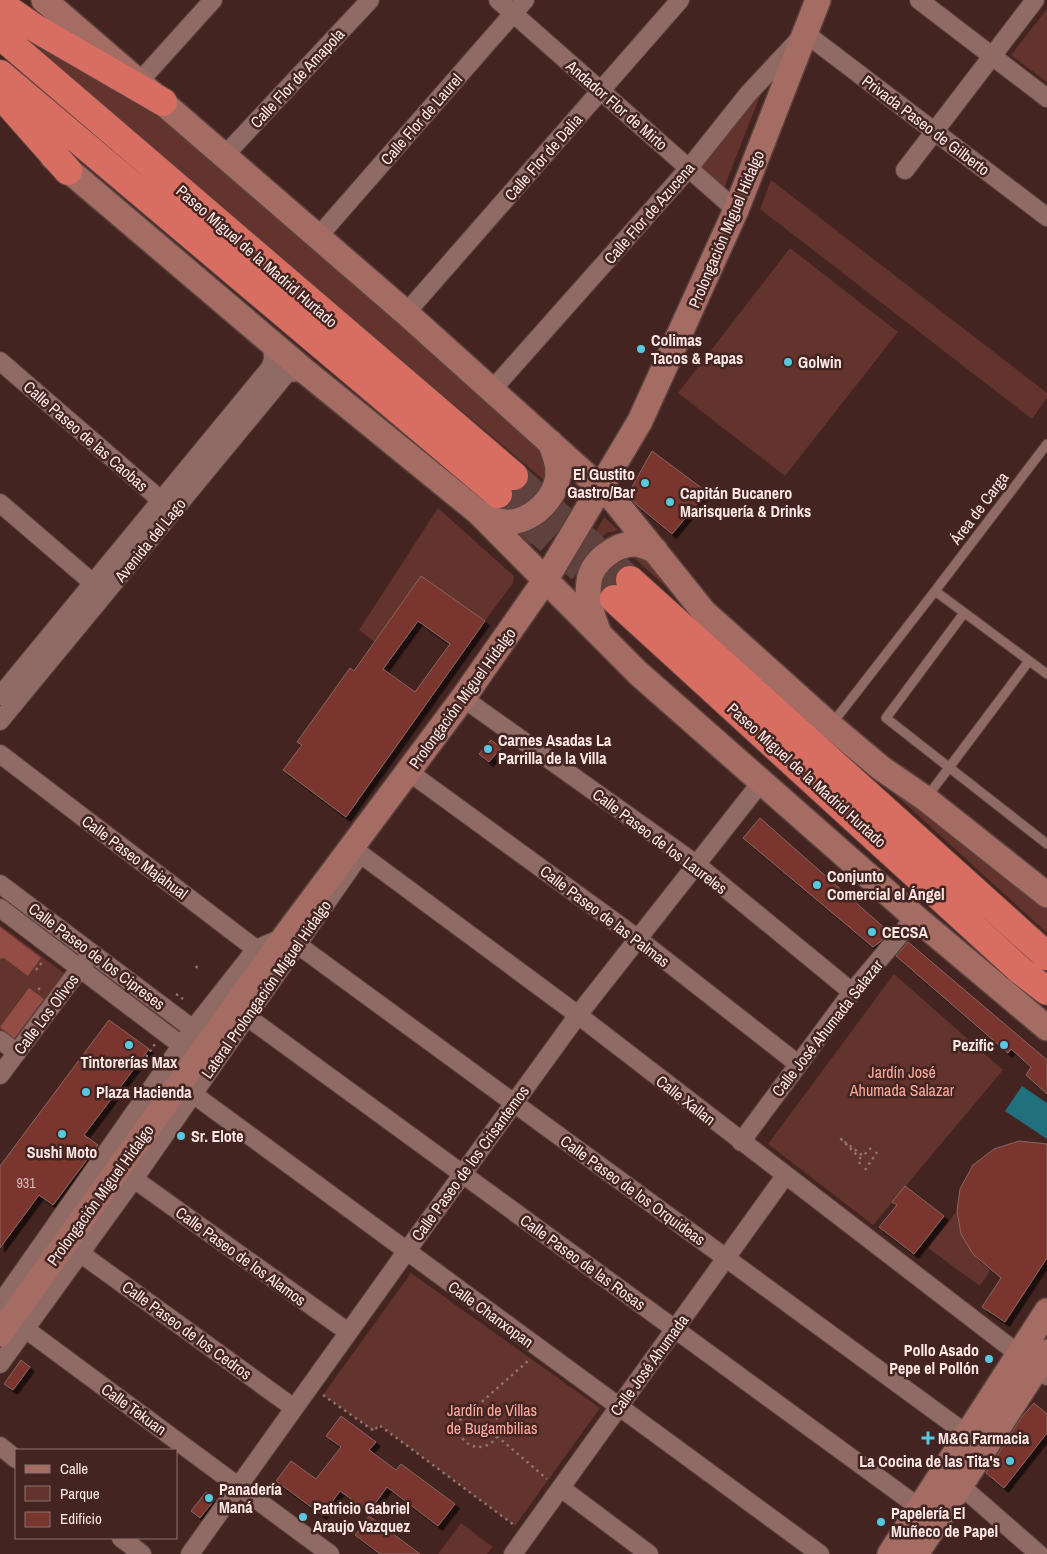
<svg xmlns="http://www.w3.org/2000/svg" width="1047" height="1554" font-family="'Archivo Narrow',sans-serif">
  <style>
    .green { fill: #63332d }
    .forest { fill: #944d44 }
    .water { fill: #21707e }
    .building { fill: #79362e; stroke: #8a6560; fill-rule: evenodd; filter: url(#shadow) }
    .lines { fill: none; stroke-linecap: round; stroke-linejoin: round }
    .highway-tunnel { stroke: #5f413e; stroke-width: 28; stroke-dasharray: 28 14; stroke-linecap: butt }
    .lane-casing { stroke: #5b413e; stroke-width: 11 }
    .street-casing { stroke: #5b413e; stroke-width: 20 }
    .secondary-casing { stroke: #5b413e; stroke-width: 28 }
    .highway-casing { stroke: #5b413e; stroke-width: 30 }
    .path { stroke: #8e736f; stroke-width: 2.5; stroke-dasharray: 2.5 4; stroke-linecap: butt }
    .lane { stroke: #906b66; stroke-width: 9 }
    .street { stroke: #906b66; stroke-width: 18 }
    .secondary { stroke: #a56c64; stroke-width: 25 }
    .highway { stroke: #d76e61; stroke-width: 28 }
    .poi-dot { fill: #56c9e0; stroke: #432420; stroke-width: 2 }
    .labels { text-anchor: middle; stroke-width: 5; stroke-linejoin: round; paint-order: stroke }
    .number-label { font-size: 14px; fill: #ddbcb7 }
    .street-label { font-size: 16px; fill: #fee8e5; stroke: #432420 }
    .poi-label { font-size: 16px; font-weight: bold; fill: #fee8e5; stroke: #432420; text-anchor: start }
    .park-label { font-size: 16px; fill: #ffab9f; stroke: #432420 }
  </style>
  <defs>
    <filter id="shadow"><feDropShadow dx="4.5" dy="4.5" stdDeviation="0" flood-color="#0009"/></filter>
  </defs>
  <rect width="100%" height="100%" fill="#432420"/>
  <path class="green" d="M1047,9V82L1011,55Z
    M0,17L151,102L543,447L547,459L544,480L177,172Z
    M766,80L724,188L699,164Z
    M771,180L1047,393V398L1032,419L760,209Z
    M790,248L898,332L785,476L678,393Z
    M438,508L514,576L513,583L485,621L422,577L375,642L359,630Z
    M604,517L618,530L607,533L593,544L590,542Z
    M544,524L531,545L515,533L530,531Z
    M633,557L648,559L689,607Z
    M876,777L1047,905V933Z
    M0,925L65,974L14,1041L0,1030Z
    M894,974L1003,1070L873,1225L768,1144Z
    M957,1211C962,1240 969,1251 991,1269L980,1286L928,1248Z
    M411,1273L600,1408L515,1526L379,1425L374,1431L323,1395Z
    M461,1523L493,1547L487,1554H438Z"/>
  <path class="forest" d="M0,927L41,958L28,976L4,958L0,959Z
    M29,988L44,999L14,1039L0,1027Z"/>
  <path class="water" d="M1022,1086L1047,1103V1139L1005,1111Z"/>
  <path class="building" d="M652,451L707,492L672,534L637,505L628,494Z
    M421,576L485,621L346,817L283,770L302,745L297,742L350,668L354,671ZM418,621L450,644L415,692L383,669Z
    M491,740L501,748L489,762L479,754Z
    M760,818L889,932L880,942L873,947L743,838Z
    M908,942L1047,1060V1094L1026,1075L1031,1067L1011,1049L1008,1053L896,956Z
    M109,1020L149,1049L84,1135L98,1145L53,1205L39,1195L0,1248V1166Z
    M1019,1141L1047,1144V1258L1005,1322L982,1307L1001,1278L973,1254L961,1234L957,1211L960,1189L973,1165L994,1149Z
    M905,1186L944,1216L914,1254L879,1227L897,1205L892,1202Z
    M21,1360L30,1367L13,1390L4,1384Z
    M1034,1403L1047,1414V1433L1004,1488L986,1473L1021,1418Z
    M341,1416L376,1442L369,1450L396,1470L401,1464L455,1504L438,1526L387,1487L369,1512L340,1491L322,1515L276,1481L291,1461L316,1479L341,1447L326,1436Z
    M206,1492L215,1499L200,1518L191,1511Z
    M369,1516L420,1554H380L355,1535Z"/>
  <g class="lines">
    <path class="highway-tunnel" d="M514,476L630,580
      M498,494L614,599"/>
    <g class="lane-casing">
      <path id="lane" d="M935,591L1047,444
        M964,613L886,718L1047,844
        M831,725L935,591L1047,674
        M927,797L1029,661"/>
    </g>
    <g class="street-casing">
      <path id="street" d="M498,0L736,210
        M919,0L1047,98
        M139,82L213,0
        M224,156L370,0
        M905,170L1035,0
        M317,238L525,0
        M406,313L680,0
        M0,361L170,508
        M491,391L689,168L748,94L805,33L1047,217
        M0,503L101,590
        M0,696L270,368L273,360L272,342
        M463,698L696,864L852,992
        M0,721L287,373L306,372
        M0,754L265,956
        M409,772L637,938L798,1064
        M351,847L578,1015L1047,1376
        M0,884L193,1029
        M0,908L181,1045
        M298,945L968,1435
        M246,1016L920,1508
        M0,1040L17,1053
        M163,1072L820,1554
        M0,1075L87,959
        M741,1142L852,992L915,917
        M134,1179L348,1332
        M80,1253L294,1408
        M0,1304L193,1029L256,949L284,937
        M16,1322L330,1554
        M0,1364L134,1179L354,863
        M0,1446L16,1459
        M961,1486L1039,1554
        M561,1488L649,1554
        M121,1538L142,1554
        M190,1554L406,1252L578,1015L762,781
        M513,1554L785,1176"/>
    </g>
    <g class="secondary-casing">
      <path id="secondary" d="M44,0L406,313L614,500L704,612L831,726L881,768L926,799L1047,895
        M53,157L306,372L478,512L638,673L915,917L1047,1028
        M480,513C486,516 492,519 498,521C526,528 558,500 558,472C558,461 554,452 550,442
        M598,631C592,615 586,599 589,582C591,562 616,543 636,544C642,545 649,548 655,550
        M0,1334L286,935L463,698L546,579L640,421L736,210L818,0
        M890,1554L1047,1311
        M916,1554L1047,1352"/>
    </g>
    <g class="highway-casing">
      <path id="highway" d="M0,4L35,28L163,102
        M0,35L514,476
        M0,74L498,494
        M0,94L68,171
        M630,580L1047,956
        M614,599L1021,971L1047,991"/>
    </g>
    <path class="path" d="M196,968L199,963
      M36,970L43,961
      M38,988L43,992
      M176,994L183,999
      M146,1057L155,1044
      M859,1164L862,1160L841,1139L863,1156L871,1148
      M865,1170L877,1152
      M323,1395L374,1431L379,1425L514,1525
      M477,1406L529,1360
      M459 1427a20 20 0 1 1 40 0a20 20 0 1 1-40 0Z
      M497,1436L547,1479"/>
    <use href="#lane" class="lane"/>
    <use href="#street" class="street"/>
    <use href="#secondary" class="secondary"/>
    <use href="#highway" class="highway"/>
  </g>
  <g class="poi-dot">
    <circle cx="641" cy="349" r="5"/>
    <circle cx="788" cy="362" r="5"/>
    <circle cx="645" cy="483" r="5"/>
    <circle cx="670" cy="502" r="5"/>
    <circle cx="488" cy="749" r="5"/>
    <circle cx="817" cy="885" r="5"/>
    <circle cx="872" cy="932" r="5"/>
    <circle cx="129" cy="1045" r="5"/>
    <circle cx="1004" cy="1045" r="5"/>
    <circle cx="86" cy="1092" r="5"/>
    <circle cx="62" cy="1134" r="5"/>
    <circle cx="181" cy="1136" r="5"/>
    <circle cx="989" cy="1359" r="5"/>
    <path d="M925.5 1430.5h5v5h5v5h-5v5h-5v-5h-5v-5h5z"/>
    <circle cx="1010" cy="1461" r="5"/>
    <circle cx="209" cy="1498" r="5"/>
    <circle cx="303" cy="1517" r="5"/>
    <circle cx="881" cy="1522" r="5"/>
  </g>
  <g class="labels">
    <g class="number-label">
      <text x="26" y="1188">931</text>
    </g>
    <g class="street-label">
      <text transform="translate(297 78) rotate(-47)" y="6">Calle Flor de Amapola</text>
      <text transform="translate(617 105) rotate(41)" y="6">Andador Flor de Mirto</text>
      <text transform="translate(421 119) rotate(-49)" y="6">Calle Flor de Laurel</text>
      <text transform="translate(926 125) rotate(37)" y="6">Privada Paseo de Gilberto</text>
      <text transform="translate(543 157) rotate(-49)" y="6">Calle Flor de Dalia</text>
      <text transform="translate(649 213) rotate(-49)" y="6">Calle Flor de Azucena</text>
      <text transform="translate(726 229) rotate(-67)" y="6">Prolongación Miguel Hidalgo</text>
      <text transform="translate(257 256) rotate(41)" y="6">Paseo Miguel de la Madrid Hurtado</text>
      <text transform="translate(86 436) rotate(41)" y="6">Calle Paseo de las Caobas</text>
      <text transform="translate(979 508) rotate(-53)" y="6">Área de Carga</text>
      <text transform="translate(150 540) rotate(-51)" y="6">Avenida del Lago</text>
      <text transform="translate(462 698) rotate(-54)" y="6">Prolongación Miguel Hidalgo</text>
      <text transform="translate(807 775) rotate(42)" y="6">Paseo Miguel de la Madrid Hurtado</text>
      <text transform="translate(660 841) rotate(37)" y="6">Calle Paseo de los Laureles</text>
      <text transform="translate(135 857) rotate(37)" y="6">Calle Paseo Majahual</text>
      <text transform="translate(605 916) rotate(37)" y="6">Calle Paseo de las Palmas</text>
      <text transform="translate(97 956) rotate(37)" y="6">Calle Paseo de los Cipreses</text>
      <text transform="translate(266 989) rotate(-55)" y="6">Lateral Prolongación Miguel Hidalgo</text>
      <text transform="translate(46 1014) rotate(-53)" y="6">Calle Los Olivos</text>
      <text transform="translate(827 1028) rotate(-52)" y="6">Calle José Ahumada Salazar</text>
      <text transform="translate(686 1100) rotate(38)" y="6">Calle Xallan</text>
      <text transform="translate(470 1163) rotate(-54)" y="6">Calle Paseo de los Crisantemos</text>
      <text transform="translate(633 1190) rotate(36)" y="6">Calle Paseo de los Orquideas</text>
      <text transform="translate(100 1195) rotate(-54)" y="6">Prolongación Miguel Hidalgo</text>
      <text transform="translate(241 1256) rotate(36)" y="6">Calle Paseo de los Alamos</text>
      <text transform="translate(583 1262) rotate(36)" y="6">Calle Paseo de las Rosas</text>
      <text transform="translate(491 1314) rotate(36)" y="6">Calle Chanxopan</text>
      <text transform="translate(187 1330) rotate(36)" y="6">Calle Paseo de los Cedros</text>
      <text transform="translate(649 1365) rotate(-54)" y="6">Calle José Ahumada</text>
      <text transform="translate(134 1409) rotate(36)" y="6">Calle Tekuan</text>
    </g>
    <g class="poi-label">
      <text x="651" y="346">Colimas<tspan x="651" dy="18">Tacos &amp; Papas</tspan></text>
      <text x="798" y="368">Golwin</text>
      <text x="635" y="480" text-anchor="end">El Gustito<tspan x="635" dy="18">Gastro/Bar</tspan></text>
      <text x="680" y="499">Capitán Bucanero<tspan x="680" dy="18">Marisquería &amp; Drinks</tspan></text>
      <text x="498" y="746">Carnes Asadas La<tspan x="498" dy="18">Parrilla de la Villa</tspan></text>
      <text x="827" y="882">Conjunto<tspan x="827" dy="18">Comercial el Ángel</tspan></text>
      <text x="882" y="938">CECSA</text>
      <text x="994" y="1051" text-anchor="end">Pezific</text>
      <text x="129" y="1068" text-anchor="middle">Tintorerías Max</text>
      <text x="96" y="1098">Plaza Hacienda</text>
      <text x="191" y="1142">Sr. Elote</text>
      <text x="62" y="1158" text-anchor="middle">Sushi Moto</text>
      <text x="979" y="1356" text-anchor="end">Pollo Asado<tspan x="979" dy="18">Pepe el Pollón</tspan></text>
      <text x="938" y="1444">M&amp;G Farmacia</text>
      <text x="1000" y="1467" text-anchor="end">La Cocina de las Tita's</text>
      <text x="219" y="1495">Panadería<tspan x="219" dy="18">Maná</tspan></text>
      <text x="313" y="1514">Patricio Gabriel<tspan x="313" dy="18">Araujo Vazquez</tspan></text>
      <text x="891" y="1519">Papelería El<tspan x="891" dy="18">Muñeco de Papel</tspan></text>
    </g>
    <g class="park-label">
      <text x="902" y="1078">Jardín José<tspan x="902" dy="18">Ahumada Salazar</tspan></text>
      <text x="492" y="1416">Jardín de Villas<tspan x="492" dy="18">de Bugambilias</tspan></text>
    </g>
  </g>
  <rect x="15" y="1449" width="162" height="90" fill="#432420" stroke="#8e726f"/>
  <rect x="25" y="1465" width="25" height="8" fill="#a56c64" stroke="#8e726f"/>
  <text x="60" y="1474" font-size="15" fill="#fee8e5">Calle</text>
  <rect x="25" y="1486" width="25" height="15" fill="#63332d" stroke="#8e726f"/>
  <text x="60" y="1499" font-size="15" fill="#fee8e5">Parque</text>
  <rect x="25" y="1512" width="25" height="15" fill="#79362e" stroke="#8e726f"/>
  <text x="60" y="1524" font-size="15" fill="#fee8e5">Edificio</text>
</svg>
